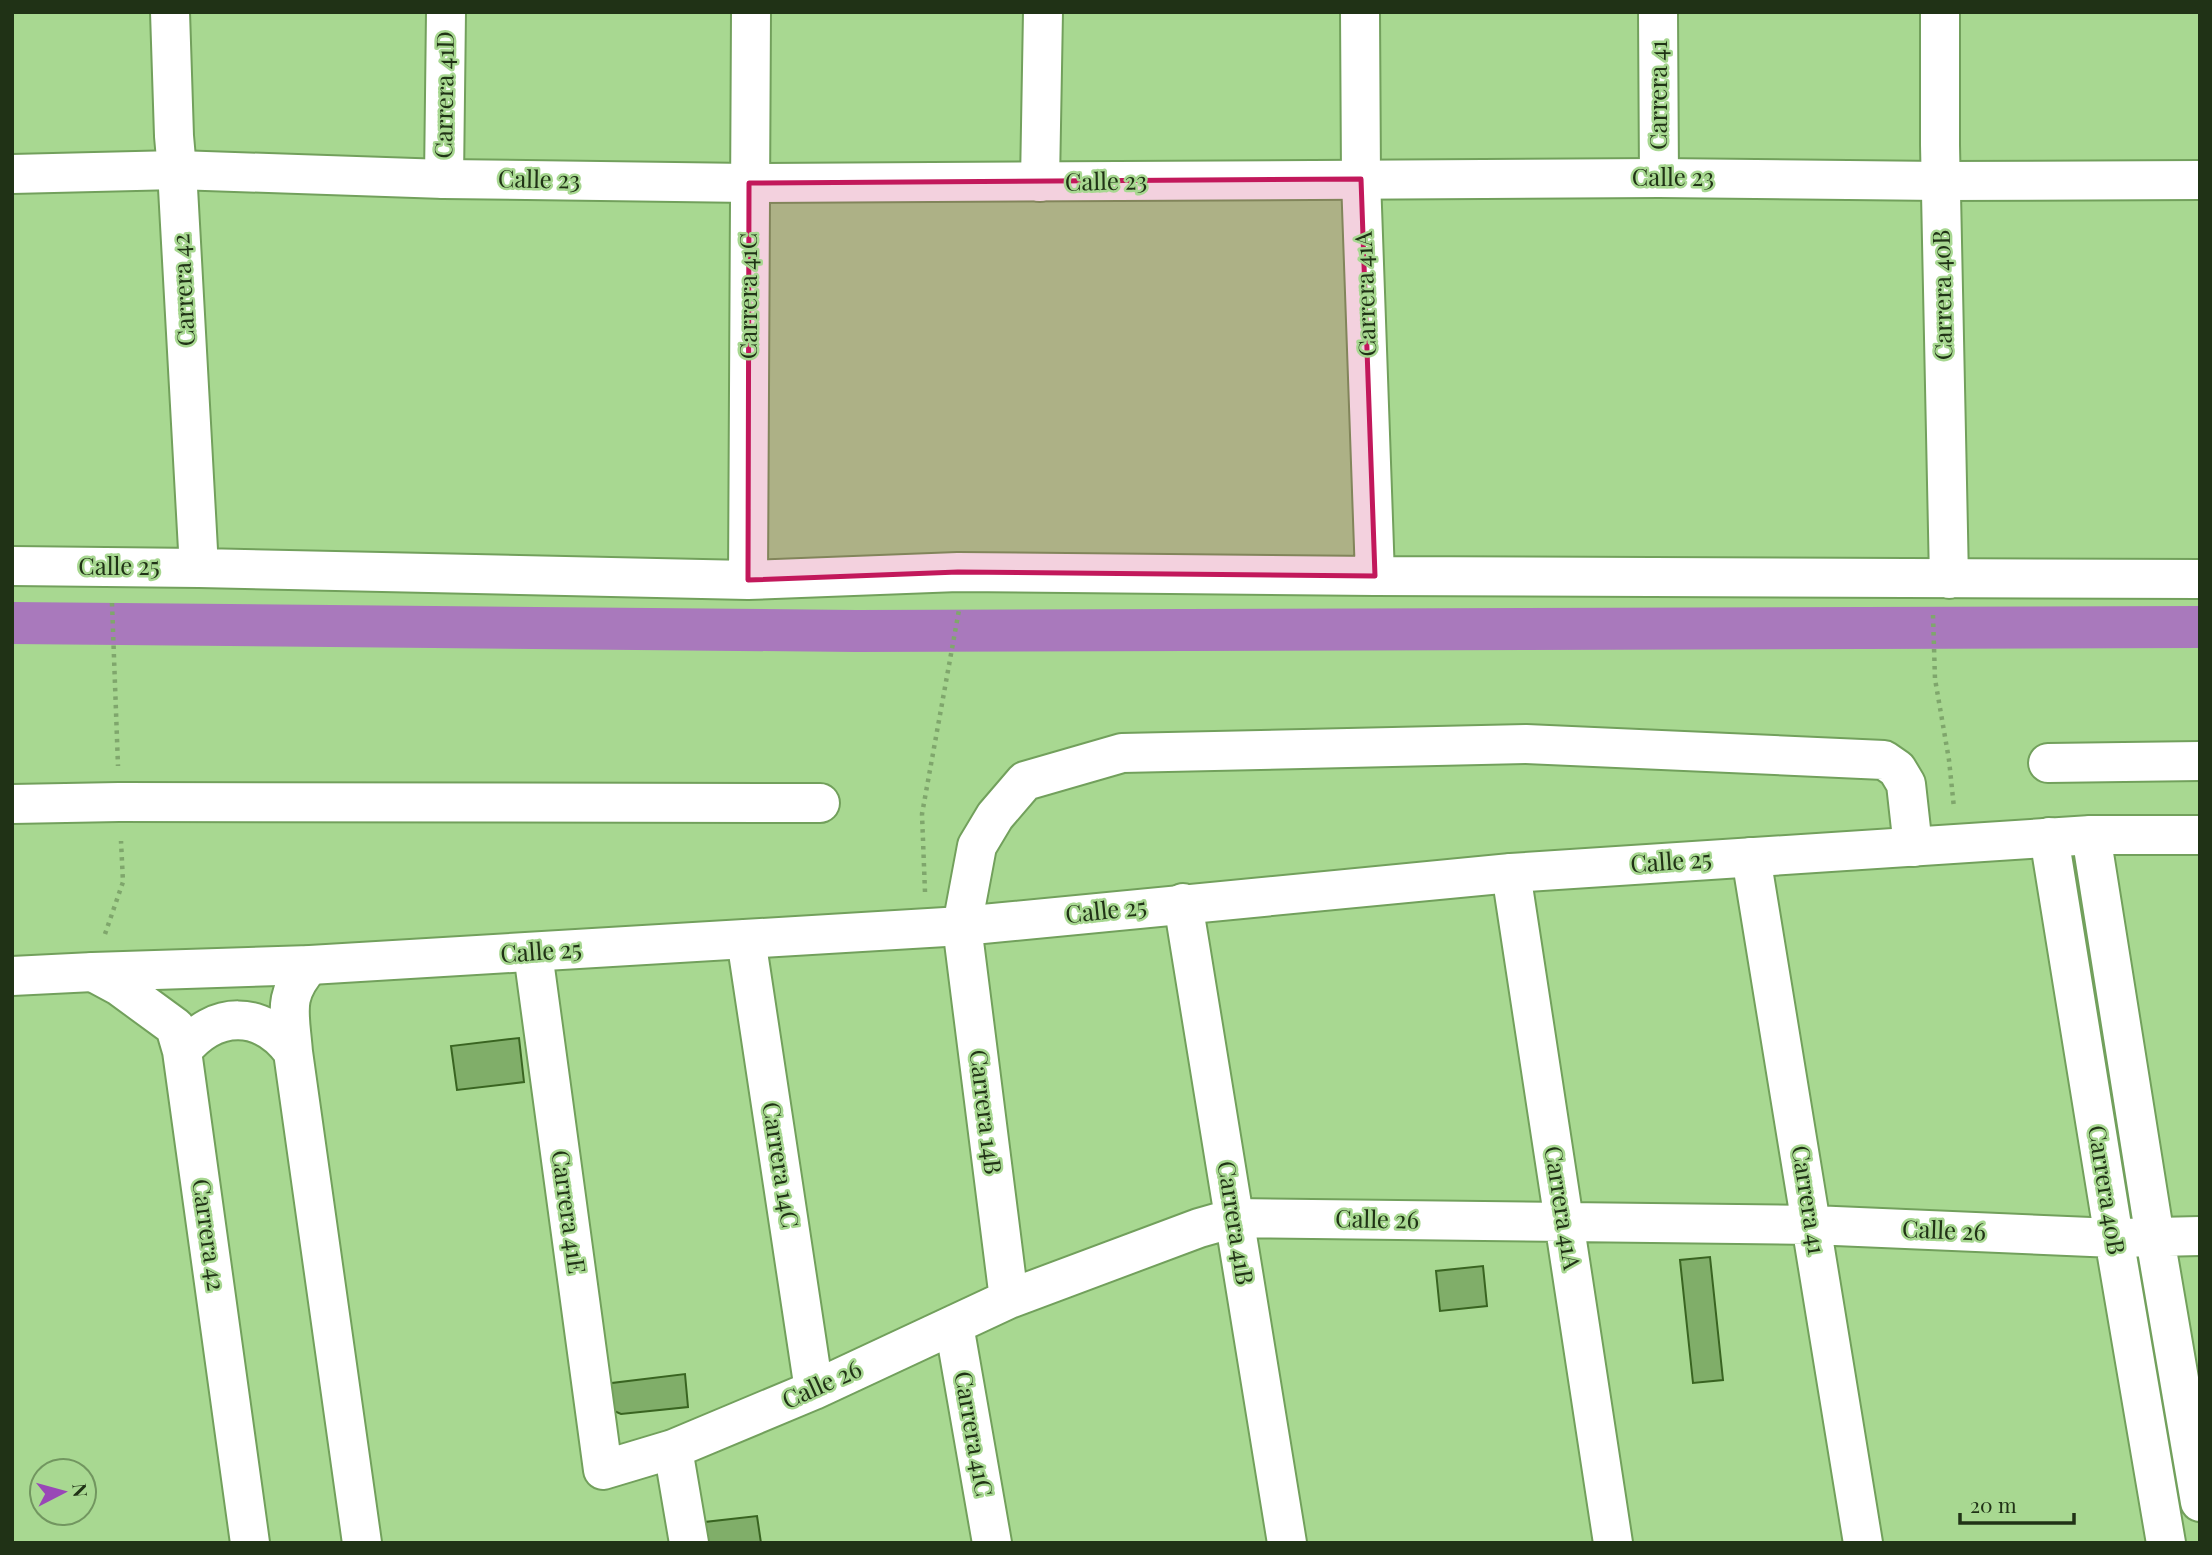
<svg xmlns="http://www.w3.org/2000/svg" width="2212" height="1555" font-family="'Playfair Display',serif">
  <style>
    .water { fill: #a979bc }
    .building { fill: #80ae69; stroke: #396421; stroke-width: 2 }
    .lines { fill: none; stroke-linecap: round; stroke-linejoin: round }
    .minor-casing { stroke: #72a05c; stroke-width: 42 }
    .major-casing { stroke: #72a05c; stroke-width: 42 }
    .path { stroke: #7fa66c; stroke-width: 4.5; stroke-dasharray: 3.5 5; stroke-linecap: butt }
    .minor { stroke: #fff; stroke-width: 38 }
    .major { stroke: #fff; stroke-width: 38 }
    .marked { fill: #c2185b; fill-opacity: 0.2; stroke: #c2185b; stroke-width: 5; stroke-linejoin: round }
    .labels { text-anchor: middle; stroke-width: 5; stroke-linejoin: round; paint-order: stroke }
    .street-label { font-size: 24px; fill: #203216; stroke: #a8d891 }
  </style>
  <rect width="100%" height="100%" fill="#a8d891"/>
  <path class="water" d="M12,602L857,610L2200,606V648L856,652L12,644Z"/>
  <path class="building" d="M519,1038L524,1082L457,1090L451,1046Z
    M1710,1257L1723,1380L1693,1383L1680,1260Z
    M1483,1266L1487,1306L1440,1311L1436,1271Z
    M685,1374L688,1407L621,1414L605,1407L604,1384Z
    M757,1516L761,1543H707L705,1522Z"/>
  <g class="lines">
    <g class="minor-casing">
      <path id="minor" d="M170,12L174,136L177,170L199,568
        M1360,12L1361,179L1375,576
        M1658,12L1659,178
        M1940,12V145L1949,579
        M444,179L446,12
        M1040,182L1043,12
        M12,566L199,568L748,580L958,572L1375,576L2200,579
        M748,580L751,12
        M2048,763L2200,761
        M12,804L119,802L820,803
        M2091,835L2155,1238L2200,1502
        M2049,837L2114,1238L2166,1543
        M1751,857L1863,1543
        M1511,873L1613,1543
        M1183,903L1287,1543
        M746,939L814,1390
        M533,953L603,1470L673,1449L814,1390L1009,1299L1199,1228L1234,1218L1812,1225L2114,1238L2200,1236
        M310,965C282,996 290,1013 293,1052L362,1543
        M93,972L119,986L175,1027L182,1051L250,1543
        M182,1051C215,1010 262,1010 293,1052
        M1009,1299L962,926L977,846L995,816L1025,781L1122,753L1526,744L1884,760L1897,769L1906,784L1913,847
        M954,1325L992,1543
        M673,1449L689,1543"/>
    </g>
    <g class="major-casing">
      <path id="major" d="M12,174L177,170L444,179L749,183L1659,178L1941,181L2200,180
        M12,976L93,972L310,965L962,926L1511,873L2091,835H2200"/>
    </g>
    <path class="path" d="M112,603L118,766
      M1933,615L1935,679L1949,760L1954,808
      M925,892L922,814L959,610
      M105,934L123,882L121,841"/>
    <use href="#minor" class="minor"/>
    <use href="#major" class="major"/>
  </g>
  <path class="marked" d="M1361,179L1375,576L958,572L748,580L749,183Z"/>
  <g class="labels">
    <g class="street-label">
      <text transform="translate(445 95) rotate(-89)" y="8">Carrera 41D</text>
      <text transform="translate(1659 95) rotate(-90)" y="8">Carrera 41</text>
      <text x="1673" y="186">Calle 23</text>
      <text transform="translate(539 180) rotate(1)" y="8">Calle 23</text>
      <text transform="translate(1106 182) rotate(-1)" y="8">Calle 23</text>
      <text transform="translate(184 290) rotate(-93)" y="8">Carrera 42</text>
      <text transform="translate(1366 294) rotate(-92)" y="8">Carrera 41A</text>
      <text transform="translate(1943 295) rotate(-91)" y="8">Carrera 40B</text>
      <text transform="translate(749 296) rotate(-90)" y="8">Carrera 41C</text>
      <text x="119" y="575">Calle 25</text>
      <text transform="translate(1671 862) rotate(-4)" y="8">Calle 25</text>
      <text transform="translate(1106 911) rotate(-6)" y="8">Calle 25</text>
      <text transform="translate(541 952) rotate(-4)" y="8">Calle 25</text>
      <text transform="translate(985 1112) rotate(83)" y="8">Carrera 14B</text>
      <text transform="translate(780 1165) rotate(81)" y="8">Carrera 14C</text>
      <text transform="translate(2106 1190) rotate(81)" y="8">Carrera 40B</text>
      <text transform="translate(1808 1200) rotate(81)" y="8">Carrera 41</text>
      <text transform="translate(1562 1208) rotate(81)" y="8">Carrera 41A</text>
      <text transform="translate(568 1212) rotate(82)" y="8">Carrera 41E</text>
      <text transform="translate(1377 1220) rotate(1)" y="8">Calle 26</text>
      <text transform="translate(1235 1223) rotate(81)" y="8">Carrera 41B</text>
      <text transform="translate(1944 1231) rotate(2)" y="8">Calle 26</text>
      <text transform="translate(208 1235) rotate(82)" y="8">Carrera 42</text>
      <text transform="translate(822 1385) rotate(-24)" y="8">Calle 26</text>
      <text transform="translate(973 1434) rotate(80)" y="8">Carrera 41C</text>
    </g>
  </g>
  <rect width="2212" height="1555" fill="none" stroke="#203216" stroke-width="28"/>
  <g transform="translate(63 1492) rotate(84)"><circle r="33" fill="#a8d891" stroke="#729660" stroke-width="2"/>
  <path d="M0-5L12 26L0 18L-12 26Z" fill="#9947b7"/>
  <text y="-10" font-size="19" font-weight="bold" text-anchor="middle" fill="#203216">N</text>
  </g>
  <path d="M1960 1513v10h114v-10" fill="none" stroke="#203216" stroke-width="3.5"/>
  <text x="1970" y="1513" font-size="21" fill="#203216" stroke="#a8d891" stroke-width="5" paint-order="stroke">20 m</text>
</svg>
